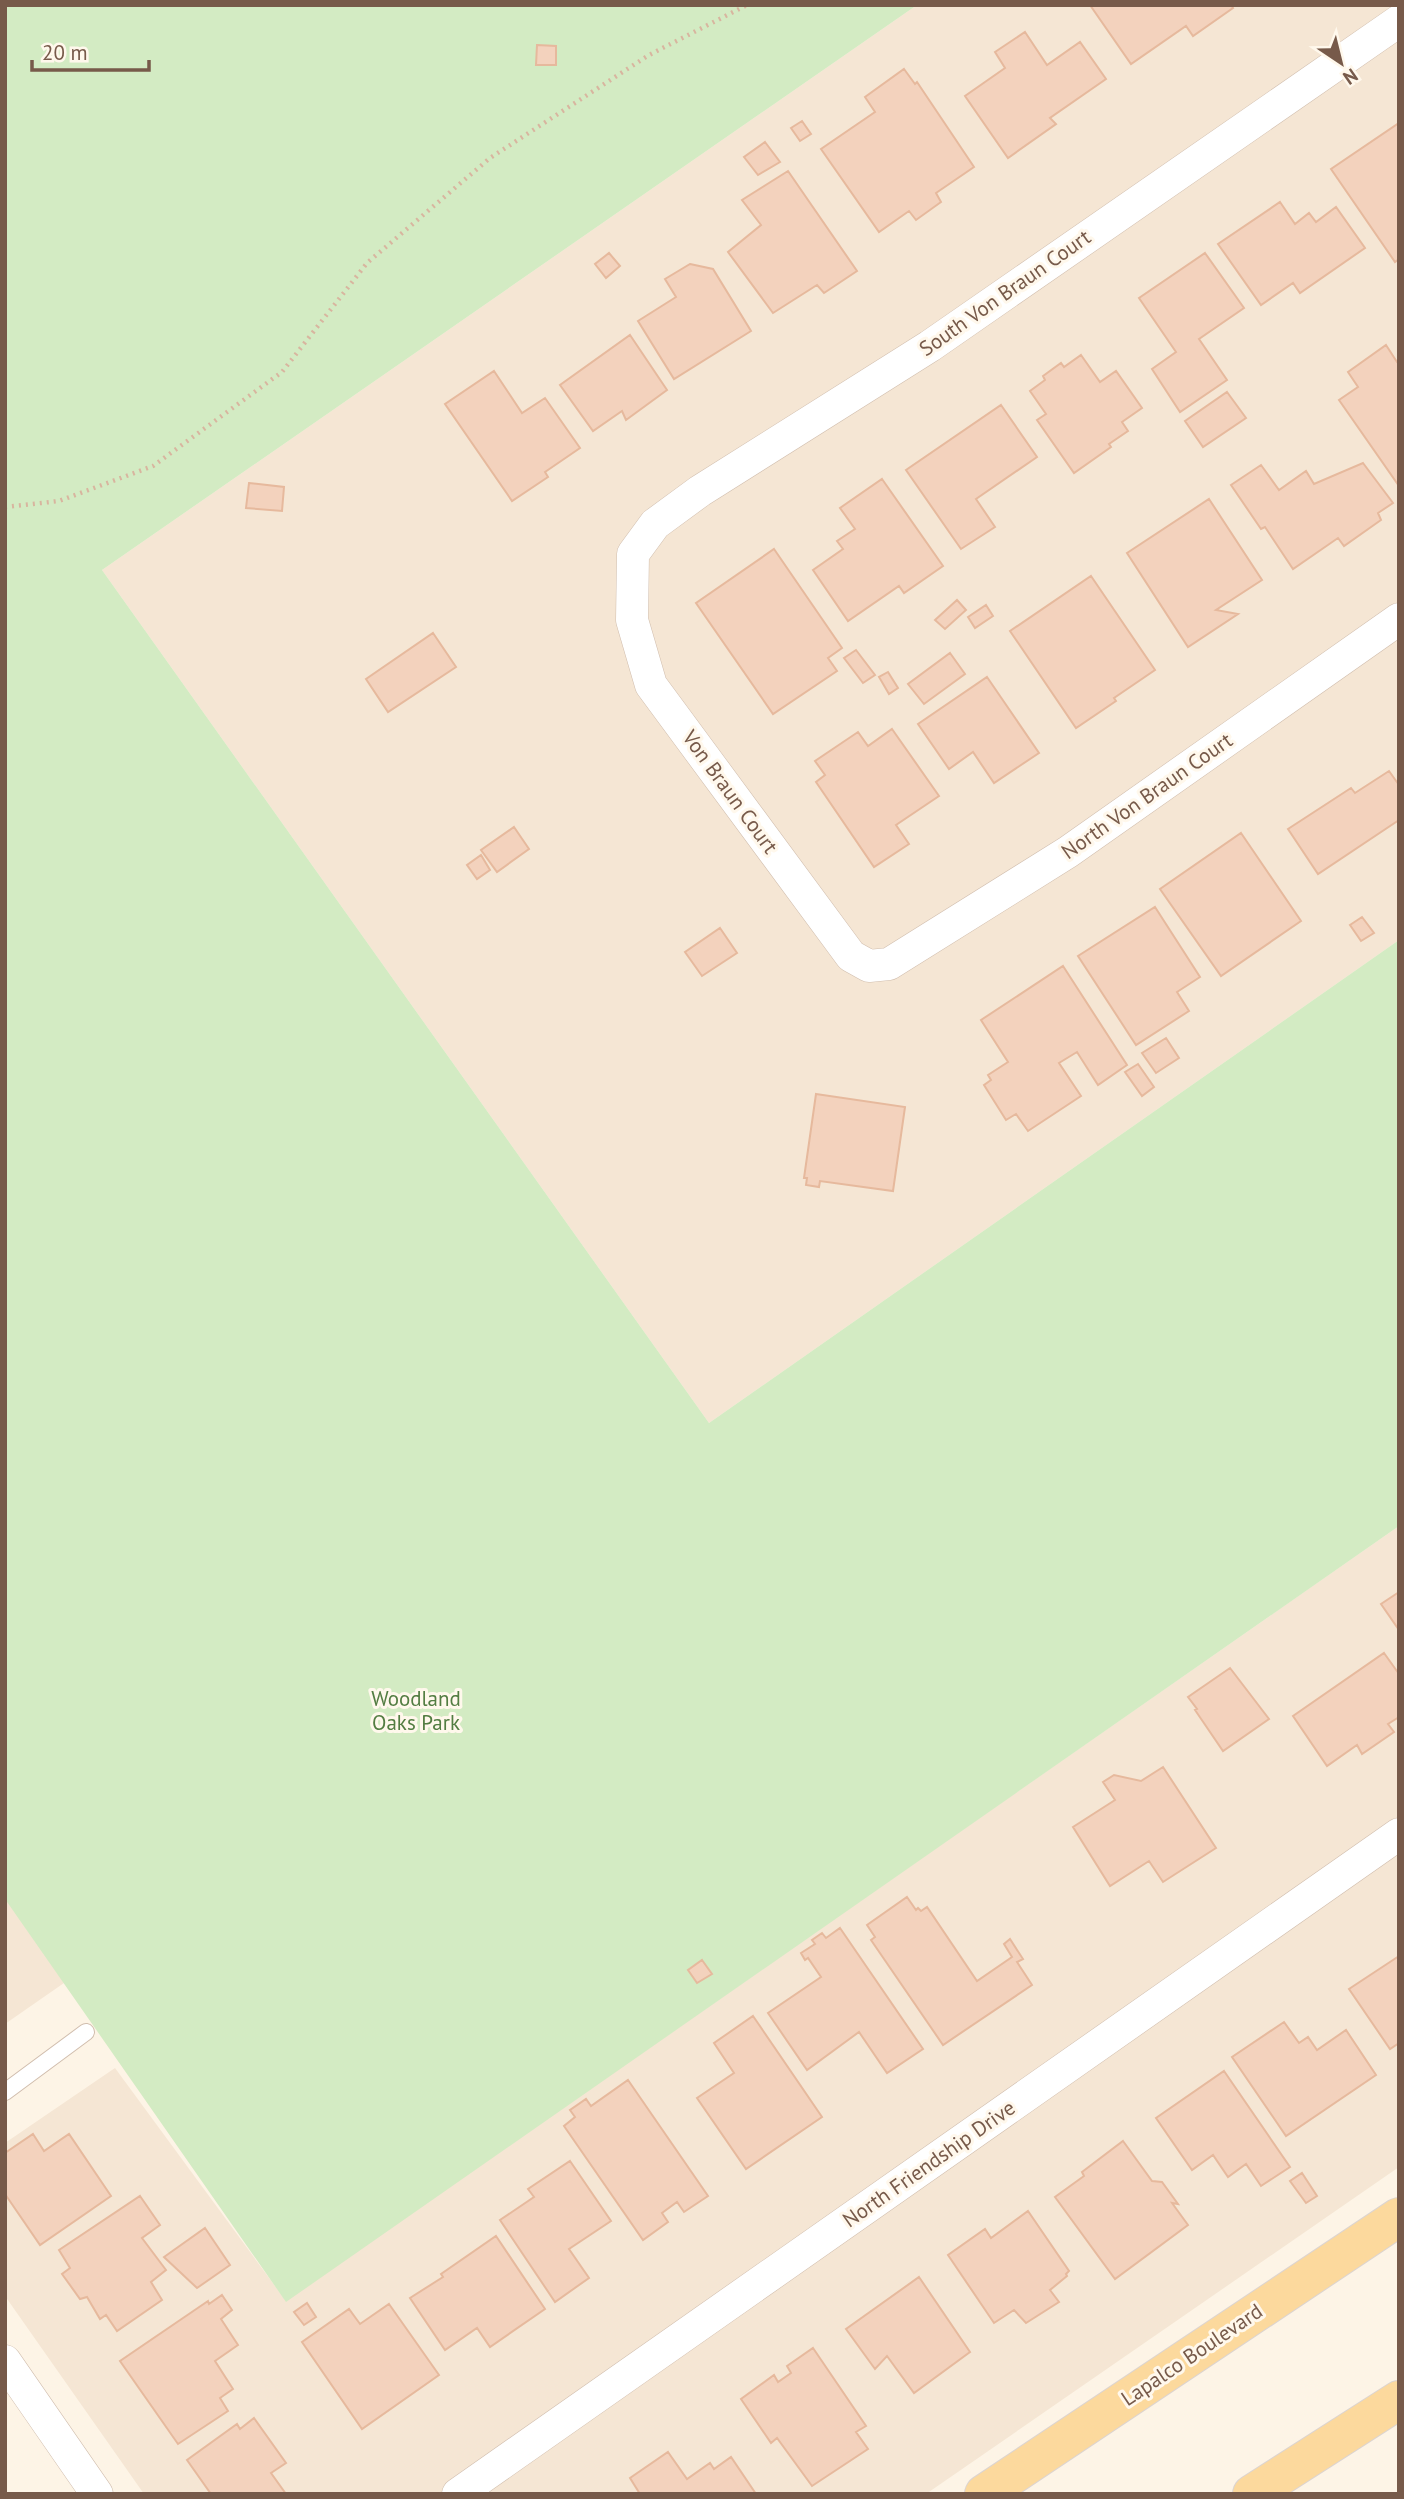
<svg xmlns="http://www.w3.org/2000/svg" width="1404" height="2499" font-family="'PT Sans',sans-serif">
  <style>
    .residential { fill: #f5e6d4 }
    .green { fill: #d3ebc3 }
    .building { fill: #f3d2bd; stroke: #e6b99d; stroke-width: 2 }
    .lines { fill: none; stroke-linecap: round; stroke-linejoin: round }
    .lane-casing { stroke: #d1beae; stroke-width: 18 }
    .street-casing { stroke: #d1beae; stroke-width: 33 }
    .primary-casing { stroke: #dcd4d0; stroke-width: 40 }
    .path { stroke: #d8b59f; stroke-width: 4.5; stroke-dasharray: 2 5; stroke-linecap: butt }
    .lane { stroke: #fff; stroke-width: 16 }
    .street { stroke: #fff; stroke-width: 32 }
    .primary { stroke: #fcd99d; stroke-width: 38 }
    .labels { text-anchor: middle; stroke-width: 6; stroke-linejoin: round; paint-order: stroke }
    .street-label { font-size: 21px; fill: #775a4a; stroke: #fff8ec }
    .park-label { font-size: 21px; fill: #537d42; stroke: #fff8ec }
  </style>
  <rect width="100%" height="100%" fill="#fdf4e6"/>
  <path class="residential" d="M917,5H1399V940L709,1423L102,570Z
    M1399,1526V2167L926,2494H144L5,2296V2143L115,2068L286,2301Z
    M5,1853L87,1967L5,2024Z"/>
  <path class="green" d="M5,5H917L102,570L709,1423L1399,940V1526L286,2302L5,1899Z"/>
  <path class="building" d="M1090,5H1231L1233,8L1193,36L1186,26L1131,64Z
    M1025,32L1047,65L1080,42L1106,79L1050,118L1056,124L1008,158L965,96L1005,68L995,52Z
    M537,45L556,46V65H536Z
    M904,69L915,84L917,82L974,167L936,193L941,202L916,220L909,211L879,232L821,149L875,112L865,97Z
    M802,121L811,134L800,141L791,128Z
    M1399,123V259L1395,262L1331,169Z
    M765,142L780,162L758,175L744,157Z
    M788,171L857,271L824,293L817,285L773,313L728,252L761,225L742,200Z
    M1280,202L1295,224L1309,213L1316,222L1336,207L1365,248L1300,293L1293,283L1261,305L1218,244Z
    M609,253L620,266L606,278L595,264Z
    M1205,253L1244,308L1199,339L1227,380L1180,412L1152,369L1176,352L1139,298Z
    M690,264L713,269L751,331L674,379L638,321L676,297L665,279Z
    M630,335L667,390L626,420L622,411L593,431L560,385Z
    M1386,345L1397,362L1399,361V486L1339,400L1358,387L1348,372Z
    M1081,355L1100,382L1116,371L1142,408L1122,422L1128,431L1109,444L1111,447L1074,473L1037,420L1046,414L1030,391L1045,380L1043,376L1061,363L1064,367Z
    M494,371L522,413L545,398L580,448L545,472L548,477L512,501L445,404Z
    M1227,392L1246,418L1203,447L1185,421Z
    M1001,405L1037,457L976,499L995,527L961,549L906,470Z
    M1363,463L1393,503L1378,513L1381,520L1344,546L1338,538L1293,569L1265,527L1261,529L1231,485L1261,465L1279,490L1306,471L1314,484Z
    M882,479L943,566L904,593L899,586L848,621L813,570L843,549L837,541L855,529L840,508Z
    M249,483L284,487L282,511L246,508Z
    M1209,499L1262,580L1216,610L1238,614L1188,647L1127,553Z
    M774,549L842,648L828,658L837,671L773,714L696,603Z
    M1091,576L1155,670L1114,698L1116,701L1076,728L1010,631Z
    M957,600L966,610L945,629L935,620Z
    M986,605L993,616L975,628L968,617Z
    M433,633L456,667L388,712L366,679Z
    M856,650L875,675L863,683L844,658Z
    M950,653L965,674L924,704L908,684Z
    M888,672L898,688L889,694L879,677Z
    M987,677L1039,753L994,783L973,752L949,769L918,724Z
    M892,729L939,796L896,825L909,844L874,867L816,782L825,775L815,761L858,732L868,746Z
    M1389,771L1399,785V820L1318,874L1288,829L1351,788L1355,793Z
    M514,827L529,849L497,872L481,850Z
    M1241,833L1301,921L1221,976L1160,889Z
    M481,855L490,870L477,879L467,865Z
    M1155,907L1200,977L1177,992L1189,1011L1136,1045L1078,956Z
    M1362,917L1374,933L1361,941L1350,925Z
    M720,928L737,953L702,976L685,952Z
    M1063,966L1127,1065L1098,1085L1077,1052L1059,1063L1081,1096L1028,1131L1016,1114L1006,1120L984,1085L991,1080L988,1075L1008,1062L981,1020Z
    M1166,1038L1179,1058L1156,1073L1142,1053Z
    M1138,1064L1154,1087L1142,1096L1125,1072Z
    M816,1094L905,1107L893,1191L820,1181L819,1187L806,1185L807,1178H804Z
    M1399,1592V1630L1381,1604Z
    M1384,1653L1399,1674V1717L1388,1724L1394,1732L1362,1754L1357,1745L1327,1766L1293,1716Z
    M1230,1668L1269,1719L1223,1751L1195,1710L1197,1709L1188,1697Z
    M1163,1767L1216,1848L1163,1882L1149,1861L1110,1886L1073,1827L1115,1800L1103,1782L1114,1775L1141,1781Z
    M907,1897L916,1910L918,1908L921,1911L927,1907L977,1981L1012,1957L1004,1944L1010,1939L1023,1959L1017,1962L1032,1985L943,2045L871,1940L875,1937L867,1925Z
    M840,1928L923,2049L887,2073L859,2032L807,2070L768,2013L821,1977L808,1958L805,1960L801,1953L815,1944L812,1940L822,1933L826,1938Z
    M1399,1956V2043L1390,2049L1349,1989Z
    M702,1960L712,1974L697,1983L688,1970Z
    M753,2016L822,2117L746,2169L697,2098L734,2073L714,2043Z
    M1284,2022L1299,2043L1308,2037L1317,2050L1346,2030L1376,2075L1286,2136L1232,2057Z
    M1224,2071L1290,2167L1261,2186L1246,2164L1228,2177L1213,2155L1192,2170L1156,2118Z
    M628,2080L708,2196L684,2212L677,2202L662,2213L668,2222L643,2240L564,2126L575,2117L570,2110L586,2099L591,2106Z
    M33,2134L44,2151L69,2134L111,2196L40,2245L5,2194V2153Z
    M1123,2141L1152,2181L1162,2182L1178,2204L1172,2203L1188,2225L1115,2279L1055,2197L1084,2176L1082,2172Z
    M570,2161L611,2221L569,2249L589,2278L555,2302L500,2220L534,2197L528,2189Z
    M1302,2173L1317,2196L1306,2203L1290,2181Z
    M140,2196L160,2225L142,2238L166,2270L151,2282L162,2300L117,2331L106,2315L100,2319L87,2297L80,2299L62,2274L70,2268L59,2250Z
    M1028,2211L1069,2271L1066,2274L1067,2276L1050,2290L1059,2302L1026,2323L1014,2310L994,2323L948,2255L985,2229L991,2238Z
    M205,2228L230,2265L197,2288L164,2257Z
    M496,2236L545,2309L490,2347L477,2328L445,2350L410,2298L443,2277L441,2274Z
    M919,2277L970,2352L914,2393L887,2356L875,2369L846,2329Z
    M222,2295L232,2310L221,2319L238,2345L215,2361L233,2389L220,2398L228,2411L178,2444L120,2361L208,2301L209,2304Z
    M307,2303L316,2317L304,2325L294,2312Z
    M389,2304L439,2375L362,2429L302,2342L349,2309L360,2324Z
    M813,2348L866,2426L856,2432L868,2449L812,2486L777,2438L771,2443L741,2399L774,2375L778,2382L791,2373L787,2366Z
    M254,2418L286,2463L271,2473L286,2494H211L187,2460L237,2424L240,2429Z
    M668,2452L687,2479L710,2463L714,2469L731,2457L756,2494H640L630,2478Z"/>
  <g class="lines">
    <g class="lane-casing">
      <path id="lane" d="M5,2092L86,2032"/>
    </g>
    <g class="street-casing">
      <path id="street" d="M1399,21L930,346L700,491L655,524L633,554L632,620L651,685L851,956L869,966L889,964L1068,852L1399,619
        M5,2361L97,2494
        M458,2494L1399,1834"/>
    </g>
    <g class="primary-casing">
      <path id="primary" d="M984,2494L1399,2217
        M1252,2494L1399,2400"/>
    </g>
    <path class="path" d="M5,507L59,501L153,466L282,372L367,263L490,158L649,55L747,5"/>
    <use href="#lane" class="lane"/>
    <use href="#street" class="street"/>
    <use href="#primary" class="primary"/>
  </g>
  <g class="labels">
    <g class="street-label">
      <text transform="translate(1005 293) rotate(-35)" y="7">South Von Braun Court</text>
      <text transform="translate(730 792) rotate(54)" y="7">Von Braun Court</text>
      <text transform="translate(1147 796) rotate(-35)" y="7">North Von Braun Court</text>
      <text transform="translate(929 2164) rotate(-35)" y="7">North Friendship Drive</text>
      <text transform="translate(1192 2355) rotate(-34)" y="7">Lapalco Boulevard</text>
    </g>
    <g class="park-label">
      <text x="416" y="1706">Woodland<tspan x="416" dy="24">Oaks Park</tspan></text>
    </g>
  </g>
  <rect width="1404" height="2499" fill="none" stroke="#775a4a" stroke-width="14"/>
  <g transform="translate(1341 63) rotate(145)" stroke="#fff8ec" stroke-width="5" paint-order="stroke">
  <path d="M0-5L12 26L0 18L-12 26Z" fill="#775a4a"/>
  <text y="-10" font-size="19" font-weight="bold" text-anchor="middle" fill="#775a4a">N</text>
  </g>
  <path d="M32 60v10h117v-10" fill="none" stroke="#775a4a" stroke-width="3.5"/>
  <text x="42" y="60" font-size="21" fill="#775a4a" stroke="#fff8ec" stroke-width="5" paint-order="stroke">20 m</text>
</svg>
